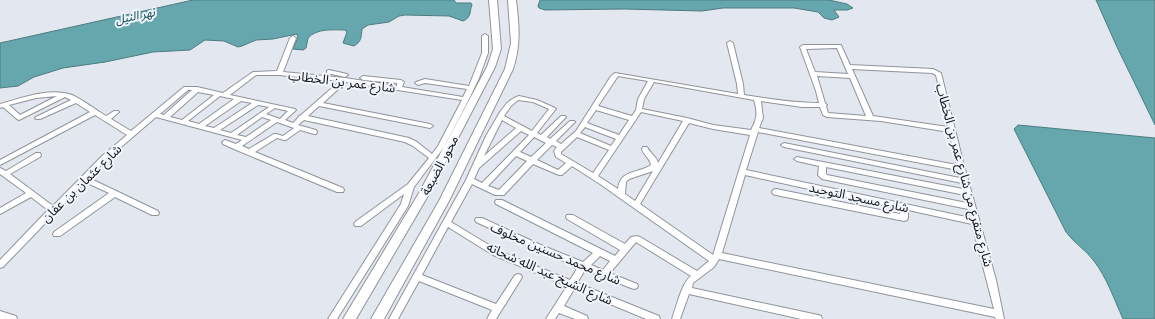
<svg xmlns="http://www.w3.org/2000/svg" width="1155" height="319" font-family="Spectral,'Noto Sans Arabic',serif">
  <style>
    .water { fill: #65a7ac; stroke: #4d7c80 }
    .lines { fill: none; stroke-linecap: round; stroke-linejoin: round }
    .minor-casing { stroke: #8f949b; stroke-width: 2 }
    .highway-casing { stroke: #8f949b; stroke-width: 2 }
    .minor { fill: #fff; fill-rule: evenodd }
    .highway { fill: #fff; fill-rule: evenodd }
    .labels { text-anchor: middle; stroke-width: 4; stroke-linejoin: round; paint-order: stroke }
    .far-water-label { font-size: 12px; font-style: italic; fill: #0f4c50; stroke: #f0f5fd }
    .street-label { font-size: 13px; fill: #141618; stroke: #f0f5fd }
  </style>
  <rect width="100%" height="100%" fill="#e3e8f0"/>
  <path class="water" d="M193,0H454L456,3H471L472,5C469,12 472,17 463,21L449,16L405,15L399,16L389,22L368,25L362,29C361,37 362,41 354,46L343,43L347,32L345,30C333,30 317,28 308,38L306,48L303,50L293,49L298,37L297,34L273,39L256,40L242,46L238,47L224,41L205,40L190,50L153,52L105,62L63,68L34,77L18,86L0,88V43Z
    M540,0H829L847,4L853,8L847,10H834L839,17L832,20L824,18L818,12L794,8H723L702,11L624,9L545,10L539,8L538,6Z
    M1096,0H1155V125L1117,47Z
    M1018,125L1155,138V319H1123C1114,299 1107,278 1094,261C1086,250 1074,243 1066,232L1014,129Z"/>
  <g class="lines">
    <g class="minor-casing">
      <path id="minor" d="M485,34L488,36V53L479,78L469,99L444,147L414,187L408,206L337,319H328L401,204L404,194L361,226H355L354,224L355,222L408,184L429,158L413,146L405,142L304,120L298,125L316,130L317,132L316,134H314L300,130L286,140H284L277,138L255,152L343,188L344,190L343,192H337L234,149L223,144L222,142L225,140L236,144L242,140L156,117L106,160L89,178L158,211L159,213L158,215H152L115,197L60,236H54L53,234L54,232L109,193L85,182L3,267L0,268V260L48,210L31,197L0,214V208L26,193L0,174V168L6,171L36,153H40L41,155L40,157L10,174L53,206L102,156L127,135L95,115L0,165V160L90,112L76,103L40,119H36L35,118L36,117L71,100L65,97L19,120L17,119L3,107L0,108V104C22,98 50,87 72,95C83,100 96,110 106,116L114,111H118L119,112L111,119L131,131L184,87H197L223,93L253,72L277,71L290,38L293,36L296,38L283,72L345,78L397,86V83L363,80L360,78L363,76L401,80L404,82L402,87L463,97L467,89L425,83L418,85L415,83L416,82L425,79L469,86L482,53V36ZM256,75H279L340,81L301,115L299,116L298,118L293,123L285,120L295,111L296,110L295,109L230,95ZM346,82L462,100L438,146L432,154L417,142L409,138L308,116L319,106L430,128L433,126L430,124L323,103ZM188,90H192L164,115L160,114ZM198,92L214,95L182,120L170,117ZM57,96L20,115L9,105L36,98ZM220,96L234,99L199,124L188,121ZM241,101L252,103L214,128L205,126ZM258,105L269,107L231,133L220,130ZM275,108L288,111L280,119L266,114ZM262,117L271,120L246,137L237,135ZM277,122L294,128L283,136L276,134H274L249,149L242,146Z
        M730,41L733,43L743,84L744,95C769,99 794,103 819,103L816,91L800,47L803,45H841L850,65L933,69L941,73L963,162L996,280L1004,319H996L995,317L719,259L714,267L693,283L692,288L818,315L821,316L822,319H801L689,294L680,319H672C676,308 682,282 691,276L636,242L610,273L637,284L638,286L637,288L634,289L631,288L585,270L577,283L659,316L660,319H646L574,289L564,306L587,316L588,319H575L559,313L555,319H546L567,286L493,255L448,227L422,275L496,304L515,275L518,274L521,275L522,277L521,279L496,319H487L492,310L419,281L398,319H389L466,180L486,136L500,112L507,103L514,98L519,96L537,100L555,108L556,109L555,110L537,133L541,135L561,116H565L566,117L565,118L547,137L550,139L570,121H574L575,122L556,141L561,144L576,131L611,76L615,73L738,94L737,84L727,43ZM837,48L848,74L815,72L806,49ZM852,69L932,73L936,75L948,127L873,116ZM618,76L648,81L638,99L636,110L632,116L598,106ZM817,76L850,78L866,116L828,113L826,106L827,105L825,103ZM654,82L754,100C758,114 757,118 751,130L713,125L687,118L642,109L644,99ZM518,100L533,102L549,109L532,131L504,116L511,106ZM761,101L802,107H820L823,115L827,117L881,121L949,132L957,165L759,128L763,118ZM596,110L629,120L619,135L587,123ZM641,112L683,121L658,163C657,157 650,153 647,147H643L642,149C644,156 650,158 651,165C638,174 620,169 618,189L598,176ZM502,120L516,128L484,156ZM689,123L713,129L750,135L713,255L640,204ZM585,127L616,139L611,146L580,133ZM521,131L529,135L482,183L474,179L479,168ZM758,132L958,170L960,178L784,143L781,145L784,147L962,183L963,189L797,157L794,159L797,161L819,166L818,175L822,179L968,209L971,218L746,170ZM534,137L546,143L531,157L520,152ZM577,137L609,150L593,173L561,154V152ZM552,145L557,147L554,151L556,157L566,163L558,170L537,160ZM516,156L527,161L499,190L488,186ZM533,164L559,175H562L572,166L600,184L709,261L697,271L640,237L637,236L631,237L625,244L573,215H567L566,217L567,219L620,250L615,256L502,200H496L495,202L496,204L593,253L583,262L541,245L482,218H476L475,220L476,222L535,249L578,267L570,280L499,251L451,222L472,184L495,195H504ZM826,167L965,195L967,203L827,175L826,174ZM653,171L635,201L625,194L626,182L629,179ZM745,175L900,209V214L776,189L773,190L772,192L773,194L776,195L904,221L907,220L908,218V210L972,224L994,309L722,253ZM600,256L610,261L603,270L591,265Z
        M329,70L347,74L348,75L345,77L327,73V71Z
        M0,311L16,316L17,319H0Z"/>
    </g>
    <g class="highway-casing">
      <path id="highway" d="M489,0H497L501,49L495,67L429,194L356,319H343L419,193L487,67L493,49Z
        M508,0H516C519,24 521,45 513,69L449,201L384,319H371L439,201L505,69L511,43Z"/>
    </g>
    <use href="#minor" class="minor"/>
    <use href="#highway" class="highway"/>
  </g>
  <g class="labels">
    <g class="far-water-label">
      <text transform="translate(135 16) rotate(-12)" y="4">نهر النيل</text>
    </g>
    <g class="street-label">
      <text transform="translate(342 81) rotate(7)" y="5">شارع عمر بن الخطاب</text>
      <text transform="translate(439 165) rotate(-62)" y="5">محور الضبعة</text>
      <text transform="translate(965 175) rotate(75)" y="5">شارع متفرع من شارع عمر بن الخطاب</text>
      <text transform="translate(81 183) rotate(-44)" y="5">شارع عثمان بن عفان</text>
      <text transform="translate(859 197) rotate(12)" y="5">شارع مسجد التوحيد</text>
      <text transform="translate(556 253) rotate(23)" y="5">شارع محمد حسنين مخلوف</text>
      <text transform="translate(550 273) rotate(24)" y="5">شارع الشيخ عبد الله شحاته</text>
    </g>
  </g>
</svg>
